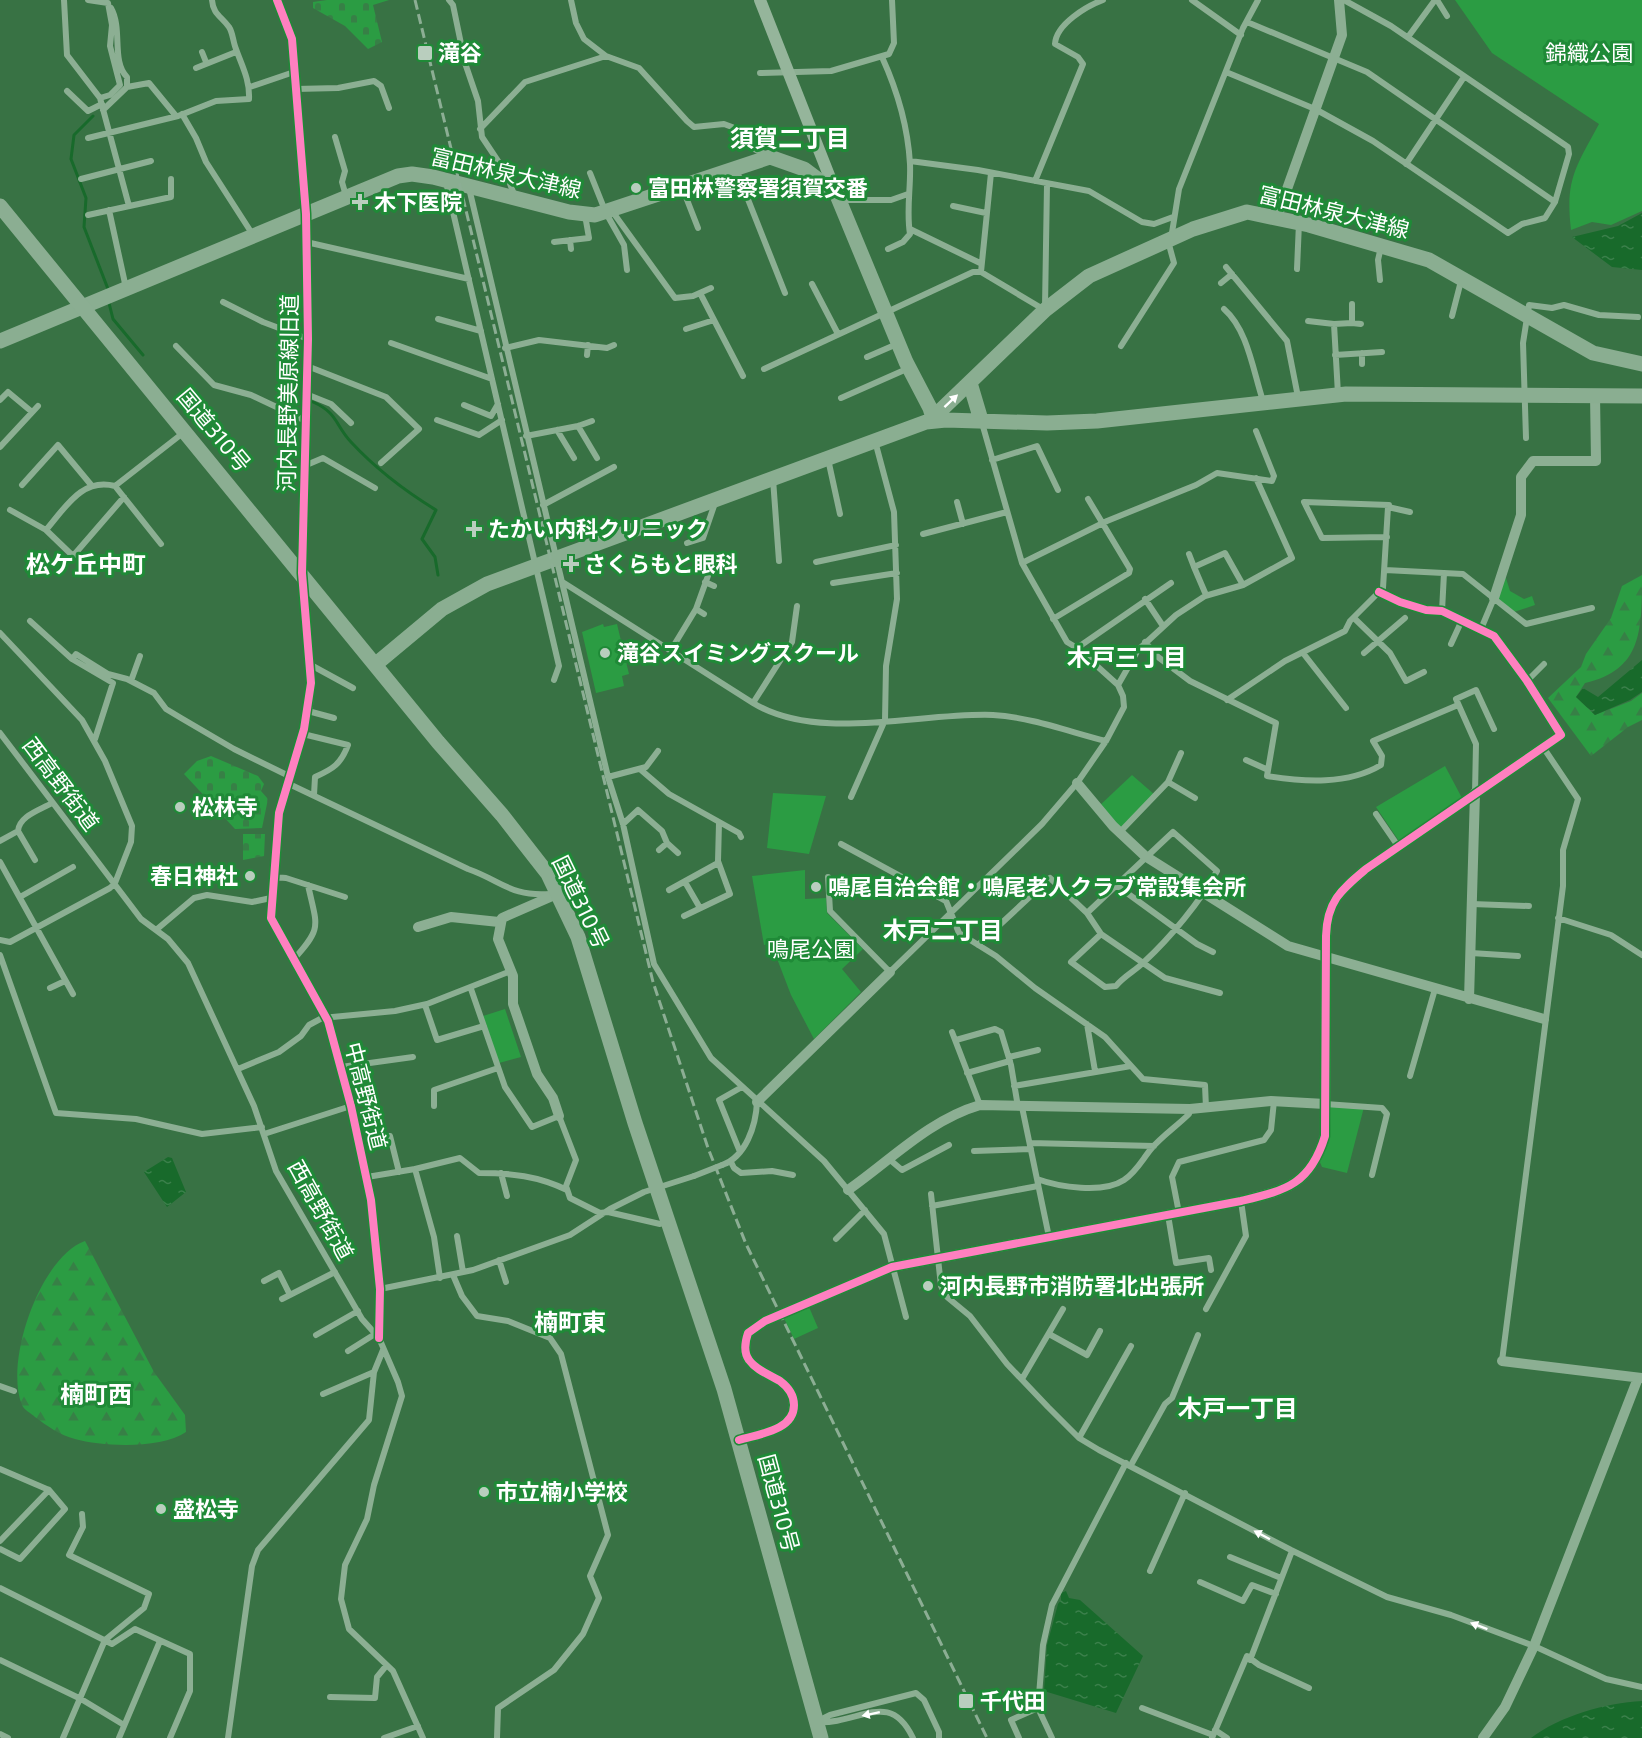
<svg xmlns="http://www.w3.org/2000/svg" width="1642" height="1738" font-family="'Exo 2','Noto Sans JP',sans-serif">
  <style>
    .forest { fill: url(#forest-firs) }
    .cemetery { fill: url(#cemetery-stones) }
    .park { fill: #2b9c43 }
    .water { fill: url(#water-ripples) }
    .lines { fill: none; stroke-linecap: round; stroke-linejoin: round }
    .stream { stroke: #186a2b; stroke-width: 3 }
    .minor { stroke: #8caf93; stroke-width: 6 }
    .tertiary { stroke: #8caf93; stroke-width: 10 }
    .secondary { stroke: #95b59b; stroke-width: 12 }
    .primary { stroke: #8aae91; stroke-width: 15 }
    .trunk { stroke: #8bae92; stroke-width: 15 }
    .rail { stroke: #8cae94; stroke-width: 3; stroke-dasharray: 10 4.5; stroke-linecap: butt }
    .minor-bridge { stroke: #8caf93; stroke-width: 6 }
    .cycleway-casing { stroke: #1f8a37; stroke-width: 11 }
    .cycleway { stroke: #ff80c0; stroke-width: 8 }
    .oneway { fill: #fff }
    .poi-dot { fill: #b9cebe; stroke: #1f8a37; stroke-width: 2 }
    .labels { text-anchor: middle; stroke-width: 6; stroke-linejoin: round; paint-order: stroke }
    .poi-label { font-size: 22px; font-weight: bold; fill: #fff; stroke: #1f8a37; text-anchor: start }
    .park-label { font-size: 22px; fill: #fff; stroke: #1f8a37 }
    .street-label { font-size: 22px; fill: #fff; stroke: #1f8a37 }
    .neighbourhood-label { font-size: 24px; font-weight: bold; fill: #fff; stroke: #1f8a37 }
  </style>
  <defs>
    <pattern id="forest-firs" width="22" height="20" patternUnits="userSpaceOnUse" patternTransform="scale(1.5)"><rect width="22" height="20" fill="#2b9c43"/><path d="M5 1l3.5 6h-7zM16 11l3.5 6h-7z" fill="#378046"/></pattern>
    <pattern id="cemetery-stones" width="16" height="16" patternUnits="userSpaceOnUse" patternTransform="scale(1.5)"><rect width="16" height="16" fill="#2b9c43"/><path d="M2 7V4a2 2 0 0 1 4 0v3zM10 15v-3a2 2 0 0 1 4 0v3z" fill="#378046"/></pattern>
    <pattern id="water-ripples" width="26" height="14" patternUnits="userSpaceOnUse" patternTransform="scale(1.5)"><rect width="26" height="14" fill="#186a2b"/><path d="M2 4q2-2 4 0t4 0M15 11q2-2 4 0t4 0" fill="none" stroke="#3b804b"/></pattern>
  </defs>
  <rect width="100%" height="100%" fill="#387244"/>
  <path class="forest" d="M1642,575C1642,631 1642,670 1585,683L1576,697L1595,715L1631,701L1642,693V720L1628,727L1591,756L1548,698L1581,667L1586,654L1611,618L1622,586Z
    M85,1241L154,1372L185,1415L186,1432C161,1449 104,1447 75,1439C60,1435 47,1426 35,1417C31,1413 24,1410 22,1405C4,1362 40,1257 85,1241Z"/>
  <path class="cemetery" d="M327,0H389L373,5L382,42L368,49L345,26L313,8V2Z
    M211,756L258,776L264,784L261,791L268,799L262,828L235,829L184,774L197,761Z
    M243,834H265L264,856L243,860Z"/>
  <path class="park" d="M1455,0H1642V211L1611,225L1592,222L1571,230C1565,179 1576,167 1599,124L1492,53Z
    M1505,575L1510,591L1524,599L1532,596L1535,605L1514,612L1496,597Z
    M603,624L604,627L617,624L629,674L622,676L624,686L596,693L582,632Z
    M1445,766L1462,798L1399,841L1376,807Z
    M1132,775L1155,795L1119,830L1098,807Z
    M773,793L826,796L809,854L767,848Z
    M805,870V899L826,898L827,913L863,949L842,969L861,992L814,1039L791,995L771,943L764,945L752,876Z
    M505,1009L521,1057L499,1063L483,1016Z
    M1327,1105L1364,1107L1347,1173L1322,1167L1319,1160Z
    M809,1307L818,1328L794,1339L784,1318Z"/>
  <path class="water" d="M1642,213V270L1612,267L1572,237L1618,226Z
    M1642,660V692L1630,700L1595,715L1576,697L1583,688L1598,697Z
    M168,1157L172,1158L186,1192L167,1207L144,1172Z
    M1066,1591L1069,1598L1080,1600L1143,1656L1116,1713L1044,1691L1047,1645L1058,1604L1061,1600V1593Z
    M1642,1701V1738H1531C1560,1716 1605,1703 1642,1701Z"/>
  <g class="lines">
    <path class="stream" d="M93,116L74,135L71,159L86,198L84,227L108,289
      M109,303L113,319L143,355
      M313,402C338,413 335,425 351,442C376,469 405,491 436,510L422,539L435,557L438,575"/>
    <path class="minor" d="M64,0L67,55L100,98L129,206
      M88,0L108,3L112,25L110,46L120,85L110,95L100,98
      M277,0L292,39L306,214L308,339L302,572
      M449,0L453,5L465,63L478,101L482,137L506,173L515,197
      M571,0L576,23L584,39L606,56L639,68L687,121L694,127L724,124L732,127L748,146L767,155
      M1192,0L1241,35
      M1437,0L1447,16
      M111,8C123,29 111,61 127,77V87
      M1247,22L1367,72L1555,202
      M1408,37L1435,0
      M202,52L206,62
      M882,57C897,90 908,128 910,164C911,188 906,210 910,234L903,242L888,249
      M196,68L236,52
      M1226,72L1315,109L1373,141L1508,233L1522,224L1545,218L1555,202L1569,154L1568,147L1391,26L1344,0
      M760,73L831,71L889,54L894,43L892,0
      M250,87L294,72
      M296,89L338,88L374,81L381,86L389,108
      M67,91L88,111L102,104
      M103,110L127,87L149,83L176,116
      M182,114L196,138L206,162L253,235
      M480,129L525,82L606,56
      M335,137L345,171L342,182L346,196
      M88,138L178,116L216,101L249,99C250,80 242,66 236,49C233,42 233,33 229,27C221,16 213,14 212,0
      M910,161L978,170L1089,191L1142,222L1154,224L1173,217
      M1406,164L1464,77
      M736,169L785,293
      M590,173L606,213L624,245L627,270
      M81,179L151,161
      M1035,181L1083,64L1078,57L1055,44C1056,24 1087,6 1103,0
      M446,182L559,666L554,680
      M682,187L698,228
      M469,188L608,777L623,824L654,964L711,1058L824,1161L884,1234L906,1317
      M841,200H891L908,194
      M953,206L986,213
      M109,210L126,288
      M612,211L675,298L693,296L711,288
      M88,215L171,197V179
      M910,229L980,263
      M1171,239L1179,189L1243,28L1258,0
      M570,240L571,249
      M306,242L469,279
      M554,242L589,238L585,215
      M1226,267L1287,341L1298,397
      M1297,269L1299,223
      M981,272L991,173
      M1380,280L1378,260L1381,247
      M1221,283L1232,274
      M812,284L838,334
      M700,293L743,376
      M223,302L263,322L308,339
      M1045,307L1047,185
      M1224,309C1248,330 1253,371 1263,401
      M1452,316L1461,281
      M438,319L481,331
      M1308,321L1334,324
      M1352,323L1361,324
      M686,329L714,320
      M391,343L492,379
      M176,346L214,385L251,395L306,421
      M1121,346L1174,263L1168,241
      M505,348L539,340L607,348L614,345
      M1362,353V364
      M587,355L588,345
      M1335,355L1382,352
      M867,357L897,344
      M307,366L386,397L419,429L381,463
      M764,369L973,272H981L1043,309
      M306,394L331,404L351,423
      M1338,394L1334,324L1352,323V304
      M841,398L909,368
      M0,400L8,392L32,412
      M464,405L491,416L498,404
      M437,420L479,435L502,420
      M982,423L1022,563L1067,642L1077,648L1171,583
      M578,426L597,458
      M557,430L574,458
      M526,436L578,426L592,421
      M1526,438L1523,343L1529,305L1552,308L1564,305L1599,315L1638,317
      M0,447L38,406
      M828,459L840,514
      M992,460L1037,446L1058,490
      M304,466L323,458L375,488
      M773,479L779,561
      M22,485L58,445L92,486
      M115,486L183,433
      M957,502L963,524
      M543,505L614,467
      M10,510L46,530L73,556L124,497
      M46,530C65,508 82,477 115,486L161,544
      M923,534L1007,512
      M1387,537L1322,538L1304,502L1389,505L1388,507L1410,512
      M687,543L703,538L715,503
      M1189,554L1194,567
      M816,562L896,545
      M1022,563L1107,521L1196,485L1217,473L1272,481L1274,476L1256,431
      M1385,570L1463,574L1526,624L1592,608
      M705,582L714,586
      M564,583L753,703C818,743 921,712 993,715C1030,717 1070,732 1106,741
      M833,583L897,573
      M304,585L311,683L310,706L279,813L271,918L328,1021L351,1106L371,1200L380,1289L379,1338
      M1379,592L1400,602L1426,610L1442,611L1494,636L1527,681L1544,664
      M1206,595L1194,567L1225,553L1243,585
      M1145,599L1163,626
      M696,609L704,614
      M1442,611L1444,573
      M1354,618L1390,653L1406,681L1424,672
      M1053,619L1129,573L1130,569L1088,499
      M30,621L72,659L113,683L95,739
      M1481,629L1494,598
      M0,633L82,720L105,761L132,826L131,842L115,883L110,888L10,942L0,940
      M1145,642L1158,657L1190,681L1276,723L1267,776C1304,782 1348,785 1381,765L1382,756L1373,741L1458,705
      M1451,644L1462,620
      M671,650L696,609L709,573
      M1303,653L1346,708
      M1364,653L1405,618
      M72,659L76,654L108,674L127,679L154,693L166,709L181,718L234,749L289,776
      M309,664L353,688
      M131,681L140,656
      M1118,685L1138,650L1176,615L1205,596L1243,585L1292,558L1256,478
      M1227,700L1285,661L1345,631L1350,621L1383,588L1388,507
      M753,703L792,642L797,606
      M308,711L334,718
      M0,733L141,919L168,939L188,963L254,1106L276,1171L362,1319L379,1338L398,1382L402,1396L374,1485L367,1519L345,1565L341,1599L349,1629L393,1671L423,1738
      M303,734L348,745C341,764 333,769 315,777L314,795
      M1246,760L1266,769
      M641,770L669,794L739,833L741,837
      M608,777L646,767L658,751
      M1168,782L1195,798
      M287,783L468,869C502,881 511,897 550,894
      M1475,793L1476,744L1456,699L1476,690L1494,729
      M851,797L885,720L886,666L897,599L894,512L875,441
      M1376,814L1398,846
      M623,824L638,810L662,831L667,843L678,853
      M18,831L35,860
      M1120,832L1168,782L1181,753
      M0,841L18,831C19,816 40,810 52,803
      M841,844L946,901L959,933L996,956L1035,988L1105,1037L1143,1079L1205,1085L1206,1108
      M659,850L667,843
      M0,862L73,994
      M273,877L286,878L345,897
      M828,877L830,911L890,972L1042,824L1077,783L1106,741L1124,707L1123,696L1118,685L1077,648
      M685,882L700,908
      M1116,885L1197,944L1213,952
      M669,890L718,863
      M20,897L73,867
      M1472,904L1529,906
      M1087,913L1173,832L1217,871C1200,902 1170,938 1144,962C1135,971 1124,976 1116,986L1105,987L1071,962L1101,934
      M684,916L730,894L718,861L719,823
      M1558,918L1611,935L1642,955
      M156,930L194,898L207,895L252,902L271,898
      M978,945L1050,878L1087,913L1101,934L1165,978L1220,993
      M1471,953L1518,956
      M0,955L56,1113L136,1119L202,1134L262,1127
      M293,960C323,927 317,927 308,885
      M50,988L65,981
      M471,989L505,1087L532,1127L559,1116L576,1160L566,1186L570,1198L600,1213L608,1212L660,1224L666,1222
      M425,1005L437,1040L484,1026
      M1087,1024L1095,1071
      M952,1032L980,1105
      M956,1040L995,1029L1001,1032L1011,1065L1018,1107
      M1009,1057L1038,1050
      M341,1067L413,1057
      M238,1069L279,1052L301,1036L309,1025L322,1018L395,1011L427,1004L511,971
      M967,1073L1010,1061
      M1410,1076L1435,989
      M1014,1086L1131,1066
      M1325,1104L1382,1108L1387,1114L1372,1175
      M434,1106V1090L498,1068
      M1022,1107L1049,1237
      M264,1134L351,1106
      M390,1136L399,1172
      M1030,1143L1154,1146
      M974,1151L1031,1149
      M740,1152L719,1100L742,1087
      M889,1159L902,1170L949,1145
      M731,1162L734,1168L741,1173L772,1171L793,1175
      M722,1165C746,1157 756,1125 757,1102
      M415,1169L434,1237L440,1278
      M501,1173L507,1196
      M367,1177L415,1169L460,1158L479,1173C511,1173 538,1176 567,1190
      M1037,1179C1059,1187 1103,1194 1124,1180C1136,1172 1142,1160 1151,1149C1162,1136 1177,1126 1189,1114L1190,1109
      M931,1194L941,1286L947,1297L970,1316L1007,1364L1048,1407L1079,1438L1099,1450L1291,1550L1387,1597L1451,1615L1534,1646L1606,1679L1642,1687
      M932,1206L1038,1186
      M1179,1213L1172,1177L1179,1162L1264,1140L1271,1130L1274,1101
      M1168,1215L1176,1263L1209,1258L1211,1270
      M457,1236L463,1272
      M836,1239L865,1210
      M499,1260L506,1282
      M453,1275L462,1296L477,1316L508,1321L550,1338L561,1354L608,1535L590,1576L599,1598L583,1634L554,1670L498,1708L497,1738
      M264,1281L279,1273L290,1295
      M380,1289L473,1270L570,1235L610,1209L644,1192L694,1176
      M282,1299L335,1272
      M1206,1309L1246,1236L1241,1201
      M1049,1334L1087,1355L1100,1331
      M316,1335L358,1311
      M348,1351L375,1334
      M1502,1361L1563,886V850L1578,799L1543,747
      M1022,1379L1063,1309
      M0,1386L14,1391
      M323,1394L374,1372
      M1079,1438L1131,1346
      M1131,1465L1165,1404L1172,1398L1198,1335
      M0,1469L49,1490L0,1541
      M0,1549L20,1559L65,1509L49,1490
      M1230,1557L1281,1578
      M1150,1571L1185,1493
      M1200,1582L1243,1601L1252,1585L1276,1594
      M0,1588L112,1644L135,1629L190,1654V1691L170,1738
      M0,1660L81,1699L124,1725
      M1250,1660L1292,1551
      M330,1697L375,1698L377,1677L386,1666
      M1142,1708L1213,1735
      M816,1722L830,1715L916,1693L924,1700L939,1732V1738
      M816,1722C860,1725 889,1688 913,1738
      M1215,1730L1227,1738
      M0,1734L8,1738
      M63,1738L105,1640L144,1608L149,1594L69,1555L83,1527L82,1514
      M119,1738L160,1641
      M228,1738L252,1566L258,1550L369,1420L374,1372L383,1350
      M384,1738L418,1726
      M1019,1738L1011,1720L1038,1708
      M1052,1738L1038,1708L1043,1645L1052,1605L1126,1463
      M1212,1738L1247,1656L1259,1665L1309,1688"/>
    <path class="tertiary" d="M1277,217L1342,35L1339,0
      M1494,598L1521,515V477L1533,461H1596L1595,395
      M1077,783L1113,826L1145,856L1288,946L1544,1019
      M557,894L502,918L498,939L513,976V1004L537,1074L553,1098L559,1116
      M418,927L451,917L499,922
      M1469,999L1475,793
      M757,1102L890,972
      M848,1190C891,1160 929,1120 980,1105L1190,1109L1271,1101L1325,1104
      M1502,1361L1642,1378
      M739,1440C758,1434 794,1431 794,1405C794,1395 788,1387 780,1381C770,1375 756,1370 749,1360C743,1352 745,1342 748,1333L765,1321L892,1267L1241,1201C1286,1190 1310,1185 1325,1136L1326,936C1327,901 1341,890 1366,869L1561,735L1527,681
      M1483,1738L1505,1707L1534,1646L1638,1378"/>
    <path class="secondary" d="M760,0L834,188"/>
    <path class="primary" d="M0,341L398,176L412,174L433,177L569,212L595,215L770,157L804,169L828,187L834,188L906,362L930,408L934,421
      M970,383L981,420
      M934,421L941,410L1045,310L1089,276L1193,229L1247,212L1309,225L1429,260L1593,353L1642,364
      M376,664L442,609L487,584L926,422L946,420L1047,423L1097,421L1346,394L1642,396"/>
    <path class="trunk" d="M0,206L438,742L502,815L548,874L578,937L635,1123L724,1389L821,1738"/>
    <path class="rail" d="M415,0L653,982L708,1148L746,1244L987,1738"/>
    <path class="minor-bridge" d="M694,1176L722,1165"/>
    <g class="cycleway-casing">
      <path id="cycleway" d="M277,0L292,39L306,214L308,339L302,573L311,683L304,729L279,813L271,918L328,1021L351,1106L371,1200L380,1289L379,1338
        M739,1440C758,1434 794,1431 794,1405C794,1395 788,1387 780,1381C770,1375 756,1370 749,1360C743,1352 745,1342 748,1333L765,1321L892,1267L1241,1201C1286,1190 1310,1185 1325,1136L1326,936C1327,901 1341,890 1366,869L1561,735L1527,681L1494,636L1442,611L1426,610L1400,602L1379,592"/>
    </g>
    <use href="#cycleway" class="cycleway"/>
  </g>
  <defs><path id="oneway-solid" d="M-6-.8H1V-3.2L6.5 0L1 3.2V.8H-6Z" transform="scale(1.5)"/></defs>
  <g class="oneway">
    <use href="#oneway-solid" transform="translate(951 401) rotate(-43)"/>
    <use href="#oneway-solid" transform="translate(1262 1535) rotate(-152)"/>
    <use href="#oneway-solid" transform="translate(1479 1626) rotate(-159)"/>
    <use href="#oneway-solid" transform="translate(871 1714) rotate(168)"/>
  </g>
  <g class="poi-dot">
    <rect x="417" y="45" width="16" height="16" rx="3"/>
    <circle cx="636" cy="188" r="6"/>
    <path d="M357 193h6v6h6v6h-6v6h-6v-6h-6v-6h6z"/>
    <path d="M471 520h6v6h6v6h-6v6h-6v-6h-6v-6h6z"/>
    <path d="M568 555h6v6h6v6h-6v6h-6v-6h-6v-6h6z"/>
    <circle cx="605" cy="653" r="6"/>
    <circle cx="180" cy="807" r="6"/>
    <circle cx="250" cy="876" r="6"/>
    <circle cx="816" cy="887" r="6"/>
    <circle cx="928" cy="1286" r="6"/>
    <circle cx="484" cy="1492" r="6"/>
    <circle cx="161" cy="1509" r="6"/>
    <rect x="958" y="1693" width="16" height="16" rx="3"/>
  </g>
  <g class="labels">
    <g class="poi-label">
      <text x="438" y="61">滝谷</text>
      <text x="648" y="196">富田林警察署須賀交番</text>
      <text x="374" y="210">木下医院</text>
      <text x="488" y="537">たかい内科クリニック</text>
      <text x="584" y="572">さくらもと眼科</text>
      <text x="617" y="661">滝谷スイミングスクール</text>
      <text x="192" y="815">松林寺</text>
      <text x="238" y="884" text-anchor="end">春日神社</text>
      <text x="828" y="895">鳴尾自治会館・鳴尾老人クラブ常設集会所</text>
      <text x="940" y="1294">河内長野市消防署北出張所</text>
      <text x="496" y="1500">市立楠小学校</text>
      <text x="173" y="1517">盛松寺</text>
      <text x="980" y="1709">千代田</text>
    </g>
    <g class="park-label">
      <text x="1589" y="61">錦織公園</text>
      <text x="811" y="957">鳴尾公園</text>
    </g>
    <g class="street-label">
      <text transform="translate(506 173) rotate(13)" y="8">富田林泉大津線</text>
      <text transform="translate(1334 212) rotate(14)" y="8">富田林泉大津線</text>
      <text transform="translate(288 393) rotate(-89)" y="8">河内長野美原線旧道</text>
      <text transform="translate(214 430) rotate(50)" y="8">国道310号</text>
      <text transform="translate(61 784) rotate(53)" y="8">西高野街道</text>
      <text transform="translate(581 902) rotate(64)" y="8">国道310号</text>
      <text transform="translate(366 1096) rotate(76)" y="8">中高野街道</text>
      <text transform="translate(321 1210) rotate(61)" y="8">西高野街道</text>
      <text transform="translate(779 1503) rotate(75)" y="8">国道310号</text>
    </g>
    <g class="neighbourhood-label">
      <text x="790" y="147">須賀二丁目</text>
      <text x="86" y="573">松ケ丘中町</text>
      <text x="1127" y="666">木戸三丁目</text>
      <text x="943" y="939">木戸二丁目</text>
      <text x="570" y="1331">楠町東</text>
      <text x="96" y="1403">楠町西</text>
      <text x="1238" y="1417">木戸一丁目</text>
    </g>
  </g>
</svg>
